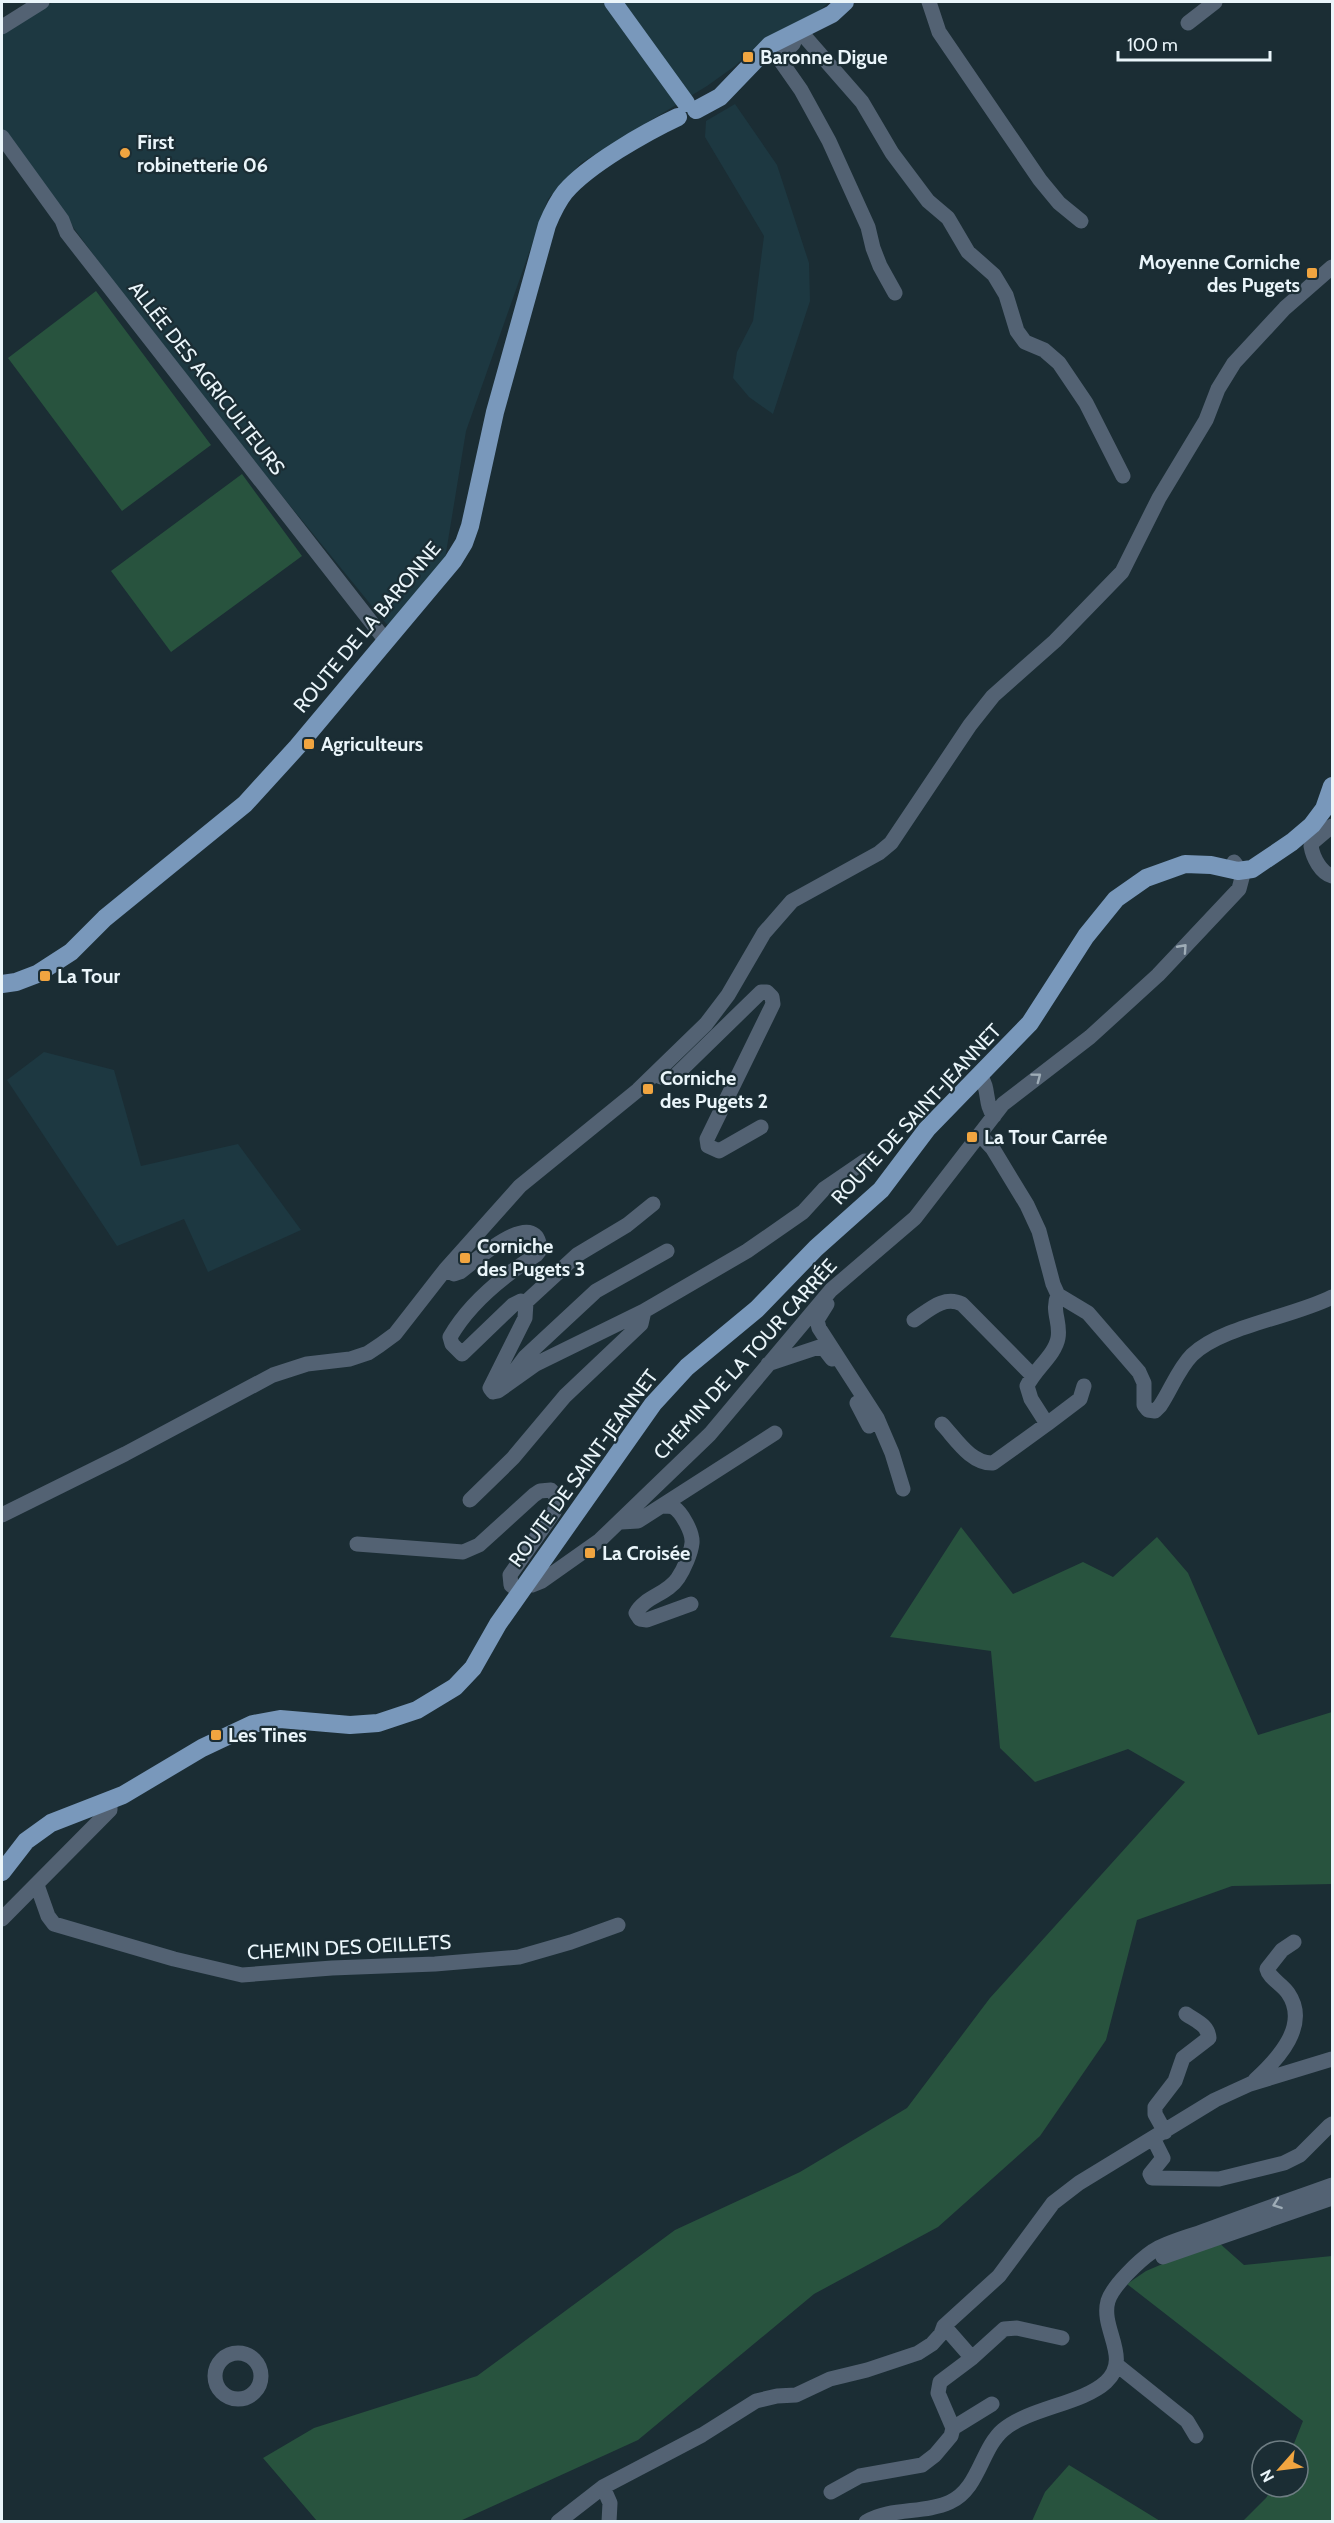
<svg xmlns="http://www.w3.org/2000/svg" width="1334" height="2523" font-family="Cabin,sans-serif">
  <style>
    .built { fill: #1d3841 }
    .green { fill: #28533e }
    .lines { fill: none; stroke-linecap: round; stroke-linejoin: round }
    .minor { stroke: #536273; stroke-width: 15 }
    .major { stroke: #7998bb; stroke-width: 18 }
    .oneway { stroke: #9eacb6 }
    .poi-dot { fill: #f1a540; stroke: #1b2d34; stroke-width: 2 }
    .labels { text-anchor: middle; stroke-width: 4.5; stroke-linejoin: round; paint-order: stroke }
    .poi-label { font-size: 20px; font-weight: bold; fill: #eaf5fa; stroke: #1b2d34; text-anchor: start }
    .street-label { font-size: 20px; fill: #eaf5fa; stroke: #1b2d34 }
  </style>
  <rect width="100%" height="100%" fill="#1b2d34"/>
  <path class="built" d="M53,2H829L818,12L762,41L735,66L707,86L581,163L548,199L466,431L445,559L389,627L164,351L2,130V34Z
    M735,104L777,165L809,263L810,301L773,414L749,397L733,378L737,352L753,321L764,236L705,137L706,121Z
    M44,1052L114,1070L141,1166L238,1144L301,1230L208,1272L184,1219L117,1246L7,1080Z"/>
  <path class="green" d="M96,291L211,445L122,511L8,358Z
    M242,474L302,556L171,652L111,571Z
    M961,1527L1013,1594L1083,1562L1113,1577L1157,1537L1188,1573L1258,1735L1332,1712V1884L1232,1886L1137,1920L1106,2040L1040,2136L938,2227L814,2294L638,2440L460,2521H317L263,2458L314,2428L477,2376L675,2230L800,2172L907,2108L990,1998L1185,1782L1128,1749L1035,1782L1000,1748L991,1651L890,1637Z
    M1214,2242H1218L1244,2265L1332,2256V2521H1243L1266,2498L1273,2487H1298V2451H1291L1303,2421L1127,2284L1146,2271Z
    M1069,2465L1160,2521H1032L1045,2492Z"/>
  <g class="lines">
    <path class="minor" d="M929,2L939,32L1040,180L1059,203L1081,221
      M1188,23L1215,2
      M2,27L42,2
      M2,137L62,220L67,233L386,641
      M895,293L880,266L873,248L868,227L829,141L801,90L780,60L781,56L793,44L799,30L862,102L892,153L928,201L948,218L968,252L994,275L1006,295L1017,331L1025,342L1044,350L1059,363L1086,403L1123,476
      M1332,826L1313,842L1311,846C1313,858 1321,873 1332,876
      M655,1074C663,1079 667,1079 676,1075L761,992H767L772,997L773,1004L707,1139L708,1146L719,1151L761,1127
      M980,1076C990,1088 984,1104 994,1116
      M981,1136L993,1149L1027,1205L1039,1231L1053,1284L1058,1295L1088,1313L1139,1372L1144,1383V1405L1148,1410L1155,1411L1160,1406C1171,1390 1178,1369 1192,1355C1222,1326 1293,1317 1332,1297
      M445,1270L454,1274L460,1272C473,1263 538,1203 540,1250L536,1255C503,1276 470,1302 450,1337L452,1344L462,1354L513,1305L521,1301L526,1302L525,1318L490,1388L493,1392L498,1391L536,1364L644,1311L747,1251L803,1212L824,1189L865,1161
      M526,1302L577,1255L627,1225L653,1204
      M827,1304L817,1320L819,1328L877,1418L892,1453L903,1489
      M914,1320C929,1310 944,1295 962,1304L1032,1375
      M768,1364L819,1347L825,1350L832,1359
      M510,1377L525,1357L596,1291L667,1251
      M857,1403L869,1426
      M942,1424C956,1439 971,1464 993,1463L1047,1424L1031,1399L1027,1386C1035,1369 1055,1355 1058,1338C1061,1322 1051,1311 1058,1295
      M1047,1424L1080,1399L1084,1386
      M470,1500L513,1458L565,1396L641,1324L644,1311
      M663,1506C667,1506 670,1506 673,1507C682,1512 693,1533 692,1543C691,1553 684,1569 678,1578C668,1594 644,1597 636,1613L640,1619L647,1620L691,1604
      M2,1515L125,1454L273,1375L307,1364L350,1359L368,1353L380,1345L395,1334L445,1270L520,1186L638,1090L706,1024L728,995L764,933L792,901L879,853L891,843L970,725L993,696L1055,641L1122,572L1159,498L1206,420L1218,389L1234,363L1285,308L1332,267
      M621,1522L638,1521L775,1433
      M357,1544L463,1552L479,1545L534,1495L540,1491L551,1490L558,1499L554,1512L510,1575L511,1585L520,1592
      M527,1584L532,1585L542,1581L600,1540L710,1434L831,1290L915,1218L1003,1104L1090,1037L1158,975L1239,889L1243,874L1234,862
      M37,1885L48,1916L54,1924L174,1959L242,1975L332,1968L435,1964L519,1957L571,1942L618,1925
      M2,1919L106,1814L110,1810V1800
      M1255,2080C1278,2059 1310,2025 1288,1993C1282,1984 1269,1978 1267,1969L1282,1950L1294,1942
      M1165,2132L1155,2114V2107L1175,2081L1183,2058L1209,2038C1208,2025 1196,2021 1186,2014
      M1153,2138L1163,2158L1150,2174L1152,2178L1219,2179L1284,2163L1300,2155L1329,2126L1332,2124
      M1163,2257L1332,2198
      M944,2326L972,2358
      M215 2376a23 23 0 1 1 46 0a23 23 0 1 1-46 0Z
      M1117,2365L1187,2421L1196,2436
      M953,2428L992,2404
      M603,2487L610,2503L609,2522
      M831,2492L860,2476L922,2465L935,2455L951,2436L953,2428L938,2393L940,2382L972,2358L1004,2329L1017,2328L1062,2338
      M558,2522L603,2487L702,2435L756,2401L777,2396L796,2395L830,2379L867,2370L918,2353L932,2344L941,2334L944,2326L999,2276L1053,2203L1079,2183L1215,2100L1250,2084L1332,2059
      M866,2522C891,2507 924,2514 950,2502C979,2489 981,2449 1003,2430C1029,2408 1082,2404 1106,2382C1132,2358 1100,2329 1108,2301C1113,2285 1140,2260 1153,2251C1167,2242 1188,2237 1204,2231C1247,2215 1290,2200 1332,2185"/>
    <path class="major" d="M613,2L686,103
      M696,110L720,97L770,45L832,14L845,2
      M2,984L16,982L37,974L71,952L105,918L245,804L297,747L453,561L464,543L470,526L495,412L547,225C552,213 557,202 565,192C588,165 646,132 678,117
      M2,1872L26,1841L51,1823L123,1795L202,1748L253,1724L280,1719L350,1725L378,1723L417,1710L455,1687L473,1668L498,1624L653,1404L687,1367L757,1309L816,1248L881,1190L927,1129L1030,1023L1086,936L1116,899L1146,878L1185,864L1211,865L1238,871L1252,869L1292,842L1312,825L1324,809L1332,786"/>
  </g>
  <defs><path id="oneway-chevron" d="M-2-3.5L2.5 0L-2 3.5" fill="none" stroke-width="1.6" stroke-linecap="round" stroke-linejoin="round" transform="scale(1.5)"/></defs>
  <g class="oneway">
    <use href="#oneway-chevron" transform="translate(1183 948) rotate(-48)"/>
    <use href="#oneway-chevron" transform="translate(1037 1077) rotate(-37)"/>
    <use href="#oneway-chevron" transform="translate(1277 2204) rotate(160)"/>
  </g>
  <g class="poi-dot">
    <rect x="742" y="51" width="12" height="12" rx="3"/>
    <circle cx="125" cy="153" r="6"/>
    <rect x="1306" y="267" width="12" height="12" rx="3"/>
    <rect x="303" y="738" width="12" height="12" rx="3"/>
    <rect x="39" y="970" width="12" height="12" rx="3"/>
    <rect x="642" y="1083" width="12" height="12" rx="3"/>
    <rect x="966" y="1131" width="12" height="12" rx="3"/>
    <rect x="459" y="1252" width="12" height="12" rx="3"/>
    <rect x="584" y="1547" width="12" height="12" rx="3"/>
    <rect x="210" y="1729" width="12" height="12" rx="3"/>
  </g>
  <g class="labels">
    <g class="poi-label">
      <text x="760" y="64">Baronne Digue</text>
      <text x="137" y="149">First<tspan x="137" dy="23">robinetterie 06</tspan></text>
      <text x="1300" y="269" text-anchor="end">Moyenne Corniche<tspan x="1300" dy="23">des Pugets</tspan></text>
      <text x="321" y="751">Agriculteurs</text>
      <text x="57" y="983">La Tour</text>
      <text x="660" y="1085">Corniche<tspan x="660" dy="23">des Pugets 2</tspan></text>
      <text x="984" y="1144">La Tour Carrée</text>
      <text x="477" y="1253">Corniche<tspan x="477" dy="23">des Pugets 3</tspan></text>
      <text x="602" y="1560">La Croisée</text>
      <text x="228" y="1742">Les Tines</text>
    </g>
    <g class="street-label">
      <text transform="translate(207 378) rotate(52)" y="7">ALLÉE DES AGRICULTEURS</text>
      <text transform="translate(367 627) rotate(-50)" y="7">ROUTE DE LA BARONNE</text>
      <text transform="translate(916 1114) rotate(-47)" y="7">ROUTE DE SAINT-JEANNET</text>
      <text transform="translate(745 1359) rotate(-48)" y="7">CHEMIN DE LA TOUR CARRÉE</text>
      <text transform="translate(583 1468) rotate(-54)" y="7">ROUTE DE SAINT-JEANNET</text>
      <text transform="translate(349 1947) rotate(-3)" y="7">CHEMIN DES OEILLETS</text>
    </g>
  </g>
  <rect width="1334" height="2523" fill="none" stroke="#eaf5fa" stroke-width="6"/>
  <g transform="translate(1280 2469) rotate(242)"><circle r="28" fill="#1b2d34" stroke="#6e7d83" stroke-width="1.5"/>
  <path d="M0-4.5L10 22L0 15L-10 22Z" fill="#f1a540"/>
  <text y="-9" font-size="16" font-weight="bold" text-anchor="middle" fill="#eaf5fa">N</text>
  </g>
  <path d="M1118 51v9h152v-9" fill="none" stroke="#eaf5fa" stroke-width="3"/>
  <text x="1127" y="51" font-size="18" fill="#eaf5fa" stroke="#1b2d34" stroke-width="4.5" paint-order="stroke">100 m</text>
</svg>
